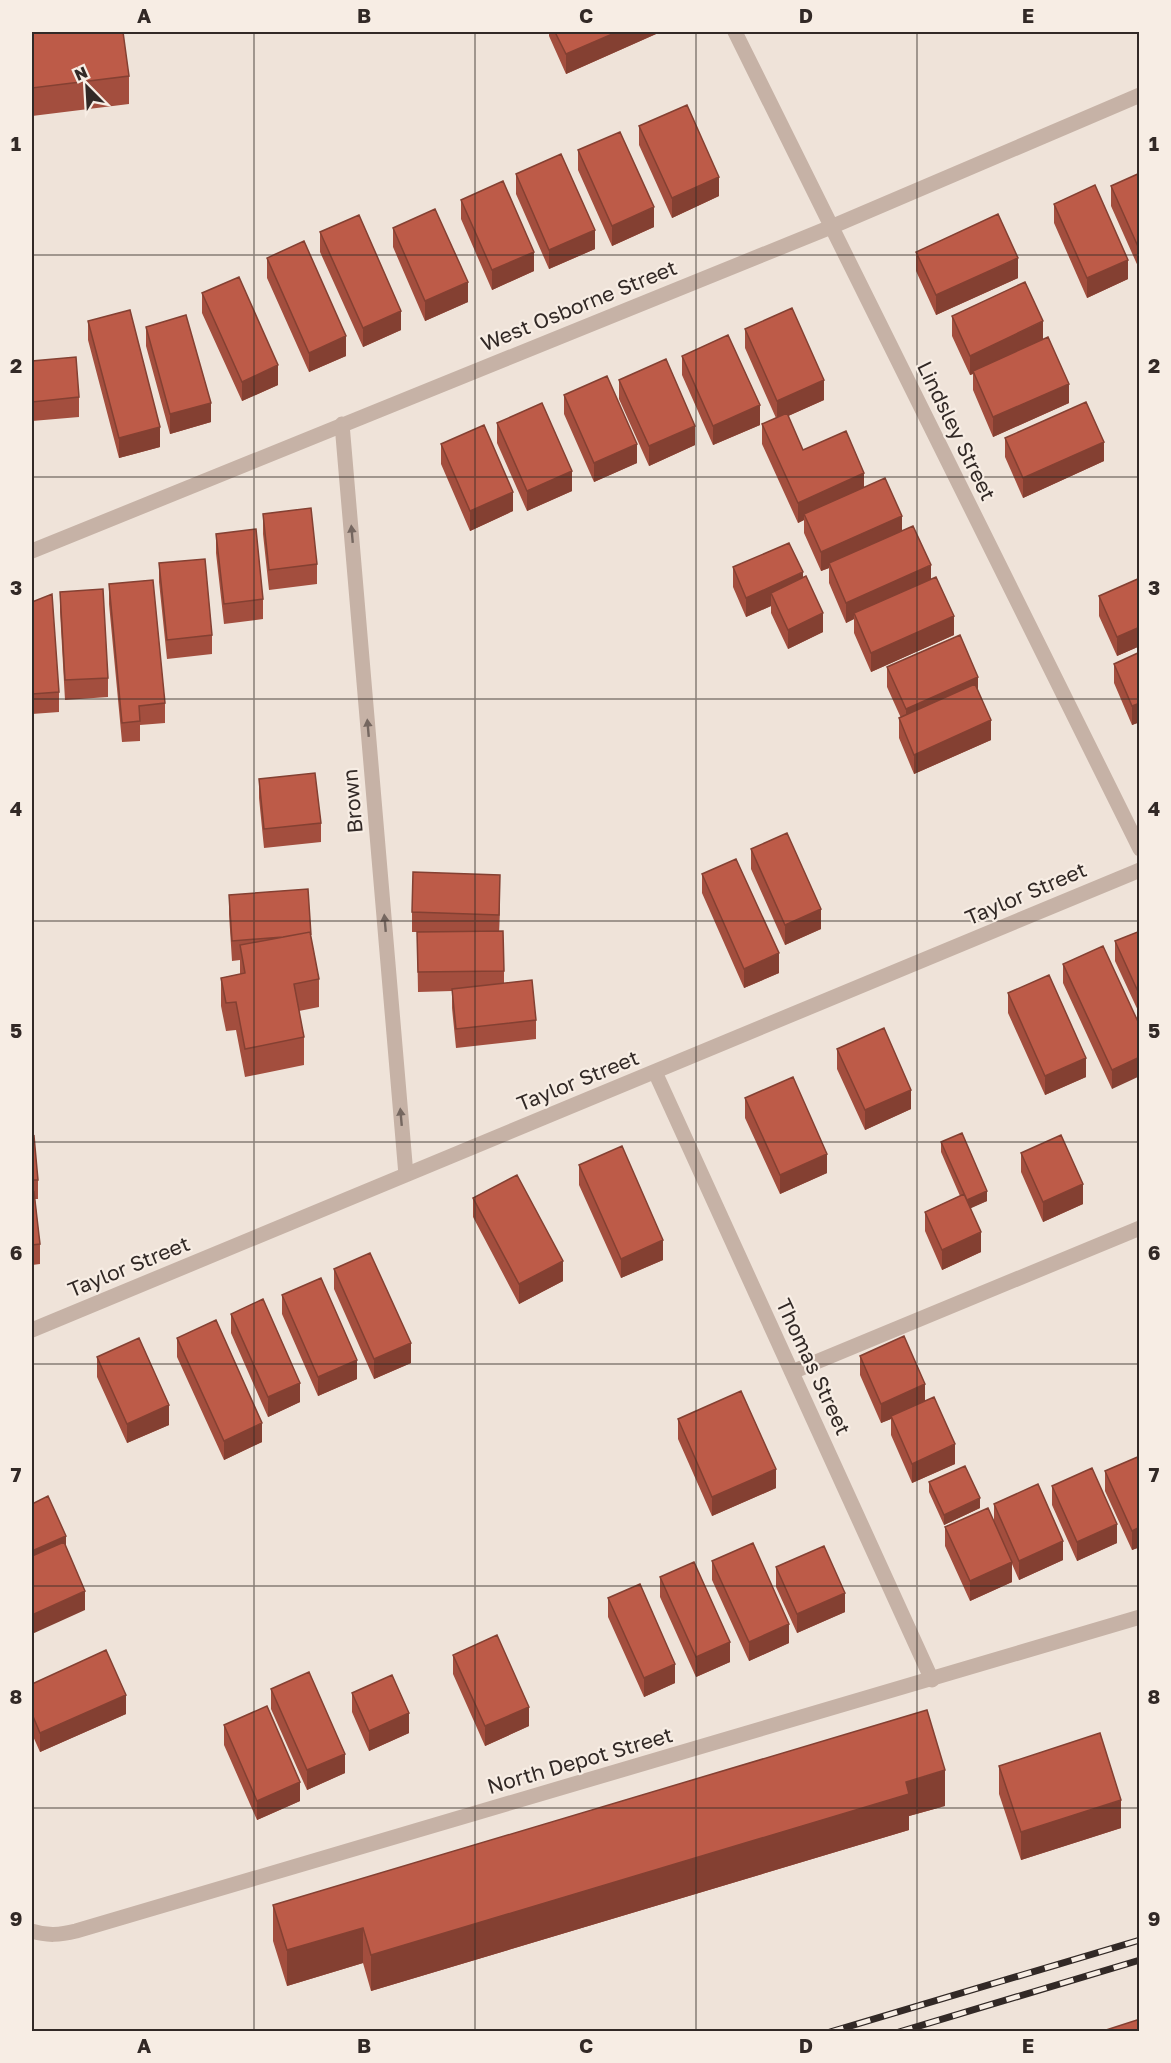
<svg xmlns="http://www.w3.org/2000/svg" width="1171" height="2063" font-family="'Golos Text',sans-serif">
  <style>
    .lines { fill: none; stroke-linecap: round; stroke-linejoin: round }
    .service { stroke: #c6b2a6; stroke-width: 15 }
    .minor { stroke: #c6b2a6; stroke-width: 15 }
    .tertiary { stroke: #c6b2a6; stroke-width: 15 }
    .rail-casing { stroke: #322926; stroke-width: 7 }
    .rail { stroke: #f7ede4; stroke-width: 4.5; stroke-dasharray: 14; stroke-linecap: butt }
    .wall { fill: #a34e3e }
    .shaded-wall { fill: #844032 }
    .building { fill: #bd5b48; stroke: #844032; stroke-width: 1.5 }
    .oneway { fill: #756760 }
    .grid { fill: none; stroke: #322926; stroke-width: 1.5; stroke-opacity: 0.55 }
    .labels { text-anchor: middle; stroke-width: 4.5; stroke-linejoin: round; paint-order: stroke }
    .street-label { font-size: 21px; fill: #322926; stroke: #f7ede4 }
    .neatline { fill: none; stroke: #322926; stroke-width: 2 }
    .grid-label { font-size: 20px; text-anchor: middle; font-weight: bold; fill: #322926 }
  </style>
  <rect width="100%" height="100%" fill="#efe3d9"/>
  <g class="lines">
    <path class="service" d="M792,1372L1140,1228"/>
    <path class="minor" d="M735,32L1140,849
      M342,424L406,1175
      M32,551L831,227L1140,95
      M655,1072L932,1680
      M32,1330L1140,870"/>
    <path class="tertiary" d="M32,1931C47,1936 60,1935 76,1931L1140,1617"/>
    <g class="rail-casing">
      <path id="rail" d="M830,2032L1140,1940
        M899,2032L1140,1960"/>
    </g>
    <use href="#rail" class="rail"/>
  </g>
  <path class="wall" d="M32,32L129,76V104L32,116Z
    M549,32H656V34L566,74L549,36Z
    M639,126L719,196L672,218L639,145Z
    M578,150L654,227L612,246L578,170Z
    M1140,173V271L1111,206V186Z
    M516,174L595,249L549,269L516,194Z
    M461,200L534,271L492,290L461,219Z
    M1054,204L1128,279L1087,298L1054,223Z
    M393,228L468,302L425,321L393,247Z
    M320,232L401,330L363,347L320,252Z
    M916,252L1018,278L936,315L916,271Z
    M267,258L346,356L309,372L267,278Z
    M202,293L278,385L242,401L202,313Z
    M952,316L1043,339L1069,403L993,437L973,390V374L970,375L952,336Z
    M88,321L160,447L119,458L88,340Z
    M146,327L211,422L170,434L146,346Z
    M745,329L824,400L788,416L803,450L864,487L902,531L931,579L954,635L871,672L854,633V619L846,623L829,583V568L821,571L804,533V520L798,523L762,444V424L776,418L745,348Z
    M682,356L760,425L713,445L682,375Z
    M32,361L79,397V417L32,421Z
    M619,380L695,445L649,466L619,399Z
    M564,395L637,463L594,482L564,414Z
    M497,423L572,491L527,511L497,443Z
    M1005,438L1104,461L1023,498L1005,457Z
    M441,444L513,511L470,531L441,464Z
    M263,514L317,564V584L269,590L263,534Z
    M216,534L263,599V619L224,624L216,553Z
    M159,563L212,635V654L167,659L159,582Z
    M733,567L803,578L823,632L788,649L771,613V606L746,617L733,587Z
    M1140,578V646L1117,656L1099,616V596Z
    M109,584L165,703V723L140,725V741L122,742L109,604Z
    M60,592L108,678V697L65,700L60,611Z
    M32,602L59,692V712L32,714Z
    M1140,652V722L1132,725L1114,683V664Z
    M887,667L978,691L991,740L914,774L899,738V718H901L887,687Z
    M259,779L321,823V842L264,848L259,798Z
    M751,849L821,929L785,945L751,869Z
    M702,874L779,973L744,988L702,893Z
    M500,894L499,931L504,971V983L536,1020V1039L456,1048L452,1008V991L418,992L417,932H412V912Z
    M229,895L311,937L319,979V1007L299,1011L304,1037V1065L245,1077L236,1030L226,1031L221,1006V978L240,974V960L232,961L229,914Z
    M1140,931V1015L1115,961V941Z
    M1063,964L1140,1026L1112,1089L1063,983Z
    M1008,993L1086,1077L1045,1095L1008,1013Z
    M837,1049L911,1109L865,1130L837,1069Z
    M745,1098L827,1173L780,1194L745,1118Z
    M32,1137L38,1180V1199H35L40,1244V1264L32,1265Z
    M941,1142L987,1201L970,1208L981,1252L942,1270L925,1231V1212L960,1196L941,1152Z
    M1021,1153L1083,1204L1043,1222L1021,1172Z
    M579,1165L663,1260L621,1278L579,1185Z
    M473,1198L563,1281L519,1304L473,1217Z
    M334,1269L411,1363L374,1379L334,1289Z
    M282,1295L357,1379L318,1396L282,1314Z
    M231,1314L300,1402L268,1417L231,1333Z
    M177,1338L262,1442L224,1460L177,1357Z
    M860,1356L925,1401L955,1464L912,1483L891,1435V1419L881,1423L860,1375Z
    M97,1357L169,1425L127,1443L97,1377Z
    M678,1419L776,1488L712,1516L678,1439Z
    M1140,1456V1547L1132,1550L1105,1491V1471Z
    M929,1482L980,1508L944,1525L929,1492Z
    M1052,1486L1117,1543L1077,1561L1052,1505Z
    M994,1504L1063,1560L1019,1580L1012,1564V1582L970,1601L945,1546V1527L994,1522Z
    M712,1561L789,1643L749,1661L712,1580Z
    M776,1567L845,1612L797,1633L776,1587Z
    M660,1577L730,1662L696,1677L660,1597Z
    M608,1598L675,1683L644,1697L608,1617Z
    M453,1655L529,1726L485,1746L453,1674Z
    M32,1684L126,1714L40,1752L32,1734Z
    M271,1689L345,1773L307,1790L271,1709Z
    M352,1693L409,1733L369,1751L352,1712Z
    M224,1725L300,1801L257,1820L224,1745Z
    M999,1766L1121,1828L1021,1860L999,1794Z
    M945,1806L909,1816V1830L371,1991L363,1963L287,1986L273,1941V1905Z"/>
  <path class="shaded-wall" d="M617,32H656V34L566,74V54Z
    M719,177V196L672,218V198Z
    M654,207V227L612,246V226Z
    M595,230V249L549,269V250Z
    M534,252V271L492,290V270Z
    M1018,258V278L936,315V295Z
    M1128,260V279L1087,298V278Z
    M468,282V302L425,321V301Z
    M401,311V330L363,347V328Z
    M1043,321V341L973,371V374L970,375V356Z
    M346,336V356L309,372V353Z
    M278,365V385L242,401V382Z
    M824,380V400L777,421V401Z
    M1069,384V403L993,437V417Z
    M211,403V422L170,434V414Z
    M760,405V425L713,445V426Z
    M695,426V445L649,466V446Z
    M160,427V447L119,458V438Z
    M1104,442V461L1023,498V478Z
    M637,444V463L594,482V463Z
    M572,471V491L527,511V491Z
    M864,473V493L804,514V520L798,523V503Z
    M513,492V511L470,531V511Z
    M902,516V535L829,563V568L821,571V552Z
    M931,565V585L854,613V619L846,623V603Z
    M803,572V592L771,593V606L746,617V598Z
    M823,613V632L788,649V630Z
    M954,616V635L871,672V653Z
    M1140,627V646L1117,656V637Z
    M978,677V696L906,729V709Z
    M1140,703V722L1132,725V706Z
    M991,720V740L914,774V755Z
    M500,875V894L499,935V915Z
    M821,909V929L785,945V925Z
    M779,953V973L744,988V969Z
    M1140,1057V1076L1112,1089V1070Z
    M1086,1058V1077L1045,1095V1076Z
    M911,1090V1109L865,1130V1110Z
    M827,1154V1173L780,1194V1175Z
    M1083,1184V1204L1043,1222V1202Z
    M987,1191V1201L967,1210V1200Z
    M981,1232V1252L942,1270V1250Z
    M663,1240V1260L621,1278V1259Z
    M563,1261V1281L519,1304V1284Z
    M411,1343V1363L374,1379V1359Z
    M357,1360V1379L318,1396V1377Z
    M300,1383V1402L268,1417V1397Z
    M925,1384V1404L891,1416V1419L881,1423V1404Z
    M169,1405V1425L127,1443V1424Z
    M262,1423V1442L224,1460V1441Z
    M955,1444V1464L912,1483V1464Z
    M776,1469V1488L712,1516V1497Z
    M980,1498V1508L944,1525V1515Z
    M1117,1524V1543L1077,1561V1542Z
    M1140,1527V1547L1132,1550V1531Z
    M66,1536V1555L32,1571V1551Z
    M1063,1541V1560L1019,1580V1561Z
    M1012,1562V1582L970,1601V1581Z
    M85,1591V1610L32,1634V1615Z
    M845,1593V1612L797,1633V1614Z
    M789,1624V1643L749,1661V1642Z
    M730,1642V1662L696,1677V1657Z
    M675,1664V1683L644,1697V1678Z
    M126,1695V1714L40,1752V1733Z
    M529,1707V1726L485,1746V1726Z
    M409,1713V1733L369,1751V1731Z
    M345,1754V1773L307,1790V1770Z
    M945,1770V1806L909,1816V1830L371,1991V1955L906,1782Z
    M300,1782V1801L257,1820V1801Z
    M1121,1800V1828L1021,1860V1832Z
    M363,1928V1963L287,1986V1950Z"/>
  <path class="building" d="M32,32H123L129,76L32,88Z
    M555,32H617L566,54Z
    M687,105L719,177L672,198L639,126Z
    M620,132L654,207L612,226L578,150Z
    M561,154L595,230L549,250L516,174Z
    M1140,173V251L1111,186Z
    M503,181L534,252L492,270L461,200Z
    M1095,185L1128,260L1087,278L1054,204Z
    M435,209L468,282L425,301L393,228Z
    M998,214L1018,258L936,295L916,252Z
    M359,215L401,311L363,328L320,232Z
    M304,241L346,336L309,353L267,258Z
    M239,277L278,365L242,382L202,293Z
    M1025,282L1043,321L970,356L952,316Z
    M792,308L824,380L777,401L745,329Z
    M130,310L160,427L119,438L88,321Z
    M186,315L211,403L170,414L146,327Z
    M728,335L760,405L713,426L682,356Z
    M1048,337L1069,384L993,417L973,371Z
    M76,357L79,397L32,402V361Z
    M666,359L695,426L649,446L619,380Z
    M607,376L637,444L594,463L564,395Z
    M1086,402L1104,442L1023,478L1005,438Z
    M542,403L572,471L527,491L497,423Z
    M787,413L803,450L846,431L864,473L798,503L762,424Z
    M484,425L513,492L470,511L441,444Z
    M885,478L902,516L821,552L804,514Z
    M311,508L317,564L269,570L263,514Z
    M913,526L931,565L846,603L829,563Z
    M256,529L263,599L224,604L216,534Z
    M789,543L803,572L746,598L733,567Z
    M205,559L212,635L167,640L159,563Z
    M806,576L823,613L788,630L771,593Z
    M936,577L954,616L871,653L854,613Z
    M1140,578V627L1117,637L1099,596Z
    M153,580L165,703L139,706L140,721L122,723L109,584Z
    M103,589L108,678L65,680L60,592Z
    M52,594L59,692L32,694V602Z
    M960,635L978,677L906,709L887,667Z
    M1140,652V703L1132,706L1114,664Z
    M975,684L991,720L914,755L899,718Z
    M315,773L321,823L264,829L259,779Z
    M787,833L821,909L785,925L751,849Z
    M736,859L779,953L744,969L702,874Z
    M413,872L500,875L499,915L412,912Z
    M308,889L311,935L310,932L283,937L232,941L229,895Z
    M503,931L504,971L418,972L417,932Z
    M1140,931V996L1115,941Z
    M310,932L319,979L294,984L304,1037L245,1049L236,1002L226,1003L221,978L245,973L240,945Z
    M1103,946L1140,1026V1057L1112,1070L1063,964Z
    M1049,975L1086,1058L1045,1076L1008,993Z
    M532,980L536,1020L456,1029L452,989Z
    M884,1028L911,1090L865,1110L837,1049Z
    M793,1077L827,1154L780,1175L745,1098Z
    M962,1133L987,1191L967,1200L941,1142Z
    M1061,1135L1083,1184L1043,1202L1021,1153Z
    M34,1136L38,1180H32V1137Z
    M622,1146L663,1240L621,1259L579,1165Z
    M517,1175L563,1261L519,1284L473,1198Z
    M34,1192L40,1244L32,1245V1193Z
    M964,1194L981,1232L942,1250L925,1212Z
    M370,1253L411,1343L374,1359L334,1269Z
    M321,1278L357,1360L318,1377L282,1295Z
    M263,1299L300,1383L268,1397L231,1314Z
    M216,1320L262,1423L224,1441L177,1338Z
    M904,1336L925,1384L881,1404L860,1356Z
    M139,1338L169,1405L127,1424L97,1357Z
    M741,1391L776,1469L712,1497L678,1419Z
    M934,1397L955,1444L912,1464L891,1416Z
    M1140,1456V1527L1132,1531L1105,1471Z
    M965,1466L980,1498L944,1515L929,1482Z
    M1092,1468L1117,1524L1077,1542L1052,1486Z
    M1038,1484L1063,1541L1019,1561L994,1504Z
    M48,1496L66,1536L32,1551V1504Z
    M988,1508L1012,1562L970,1581L945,1527Z
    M64,1542L85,1591L32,1615V1556Z
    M753,1543L789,1624L749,1642L712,1561Z
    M824,1546L845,1593L797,1614L776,1567Z
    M694,1562L730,1642L696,1657L660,1577Z
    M640,1584L675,1664L644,1678L608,1598Z
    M497,1635L529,1707L485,1726L453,1655Z
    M106,1650L126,1695L40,1733L32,1714V1684Z
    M309,1672L345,1754L307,1770L271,1689Z
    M392,1675L409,1713L369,1731L352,1693Z
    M267,1706L300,1782L257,1801L224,1725Z
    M927,1710L945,1770L906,1782L909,1794L371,1955L363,1928L287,1950L273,1905Z
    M1100,1733L1121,1800L1021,1832L999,1766Z
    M1140,2019V2031H1103Z"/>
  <defs><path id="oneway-solid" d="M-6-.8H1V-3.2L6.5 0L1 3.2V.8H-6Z" transform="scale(1.5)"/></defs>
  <g class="oneway">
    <use href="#oneway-solid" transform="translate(352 534) rotate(-95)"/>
    <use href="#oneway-solid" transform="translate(368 728) rotate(-95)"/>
    <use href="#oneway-solid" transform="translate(385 923) rotate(-95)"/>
    <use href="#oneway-solid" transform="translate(401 1117) rotate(-95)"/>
  </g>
  <path class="grid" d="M254,32V2032M475,32V2032M696,32V2032M917,32V2032M32,255H1140M32,477H1140M32,699H1140M32,921H1140M32,1142H1140M32,1364H1140M32,1586H1140M32,1808H1140"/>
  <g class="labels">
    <g class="street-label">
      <text transform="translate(579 306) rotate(-22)" y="7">West Osborne Street</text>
      <text transform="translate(956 431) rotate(64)" y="7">Lindsley Street</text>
      <text transform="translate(353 801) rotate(-95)" y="7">Brown</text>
      <text transform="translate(1026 894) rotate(-23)" y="7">Taylor Street</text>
      <text transform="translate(578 1081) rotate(-22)" y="7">Taylor Street</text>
      <text transform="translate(129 1267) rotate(-22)" y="7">Taylor Street</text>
      <text transform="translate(813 1367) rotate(65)" y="7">Thomas Street</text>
      <text transform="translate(580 1761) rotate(-16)" y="7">North Depot Street</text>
    </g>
  </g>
  <rect width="1171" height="2063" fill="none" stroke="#f7ede4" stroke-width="66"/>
  <g transform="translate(87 87) rotate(336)" stroke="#f7ede4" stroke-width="4.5" paint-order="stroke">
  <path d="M0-4.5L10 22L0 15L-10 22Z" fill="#322926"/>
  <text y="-9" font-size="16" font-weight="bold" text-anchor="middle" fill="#322926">N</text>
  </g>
  <rect x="33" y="33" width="1105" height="1997" class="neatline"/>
  <g class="grid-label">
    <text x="144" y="23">A</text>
    <text x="364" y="23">B</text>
    <text x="586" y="23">C</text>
    <text x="806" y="23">D</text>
    <text x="1028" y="23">E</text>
    <text x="16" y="151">1</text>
    <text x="1154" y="151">1</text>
    <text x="16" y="373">2</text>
    <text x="1154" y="373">2</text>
    <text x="16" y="595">3</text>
    <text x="1154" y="595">3</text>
    <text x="16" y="816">4</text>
    <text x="1154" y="816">4</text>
    <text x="16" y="1038">5</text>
    <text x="1154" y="1038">5</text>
    <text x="16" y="1260">6</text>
    <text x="1154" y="1260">6</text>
    <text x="16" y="1482">7</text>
    <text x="1154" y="1482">7</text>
    <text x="16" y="1704">8</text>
    <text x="1154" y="1704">8</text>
    <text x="16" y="1926">9</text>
    <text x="1154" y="1926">9</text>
    <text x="144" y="2053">A</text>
    <text x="364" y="2053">B</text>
    <text x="586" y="2053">C</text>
    <text x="806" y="2053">D</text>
    <text x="1028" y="2053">E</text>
  </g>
</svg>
